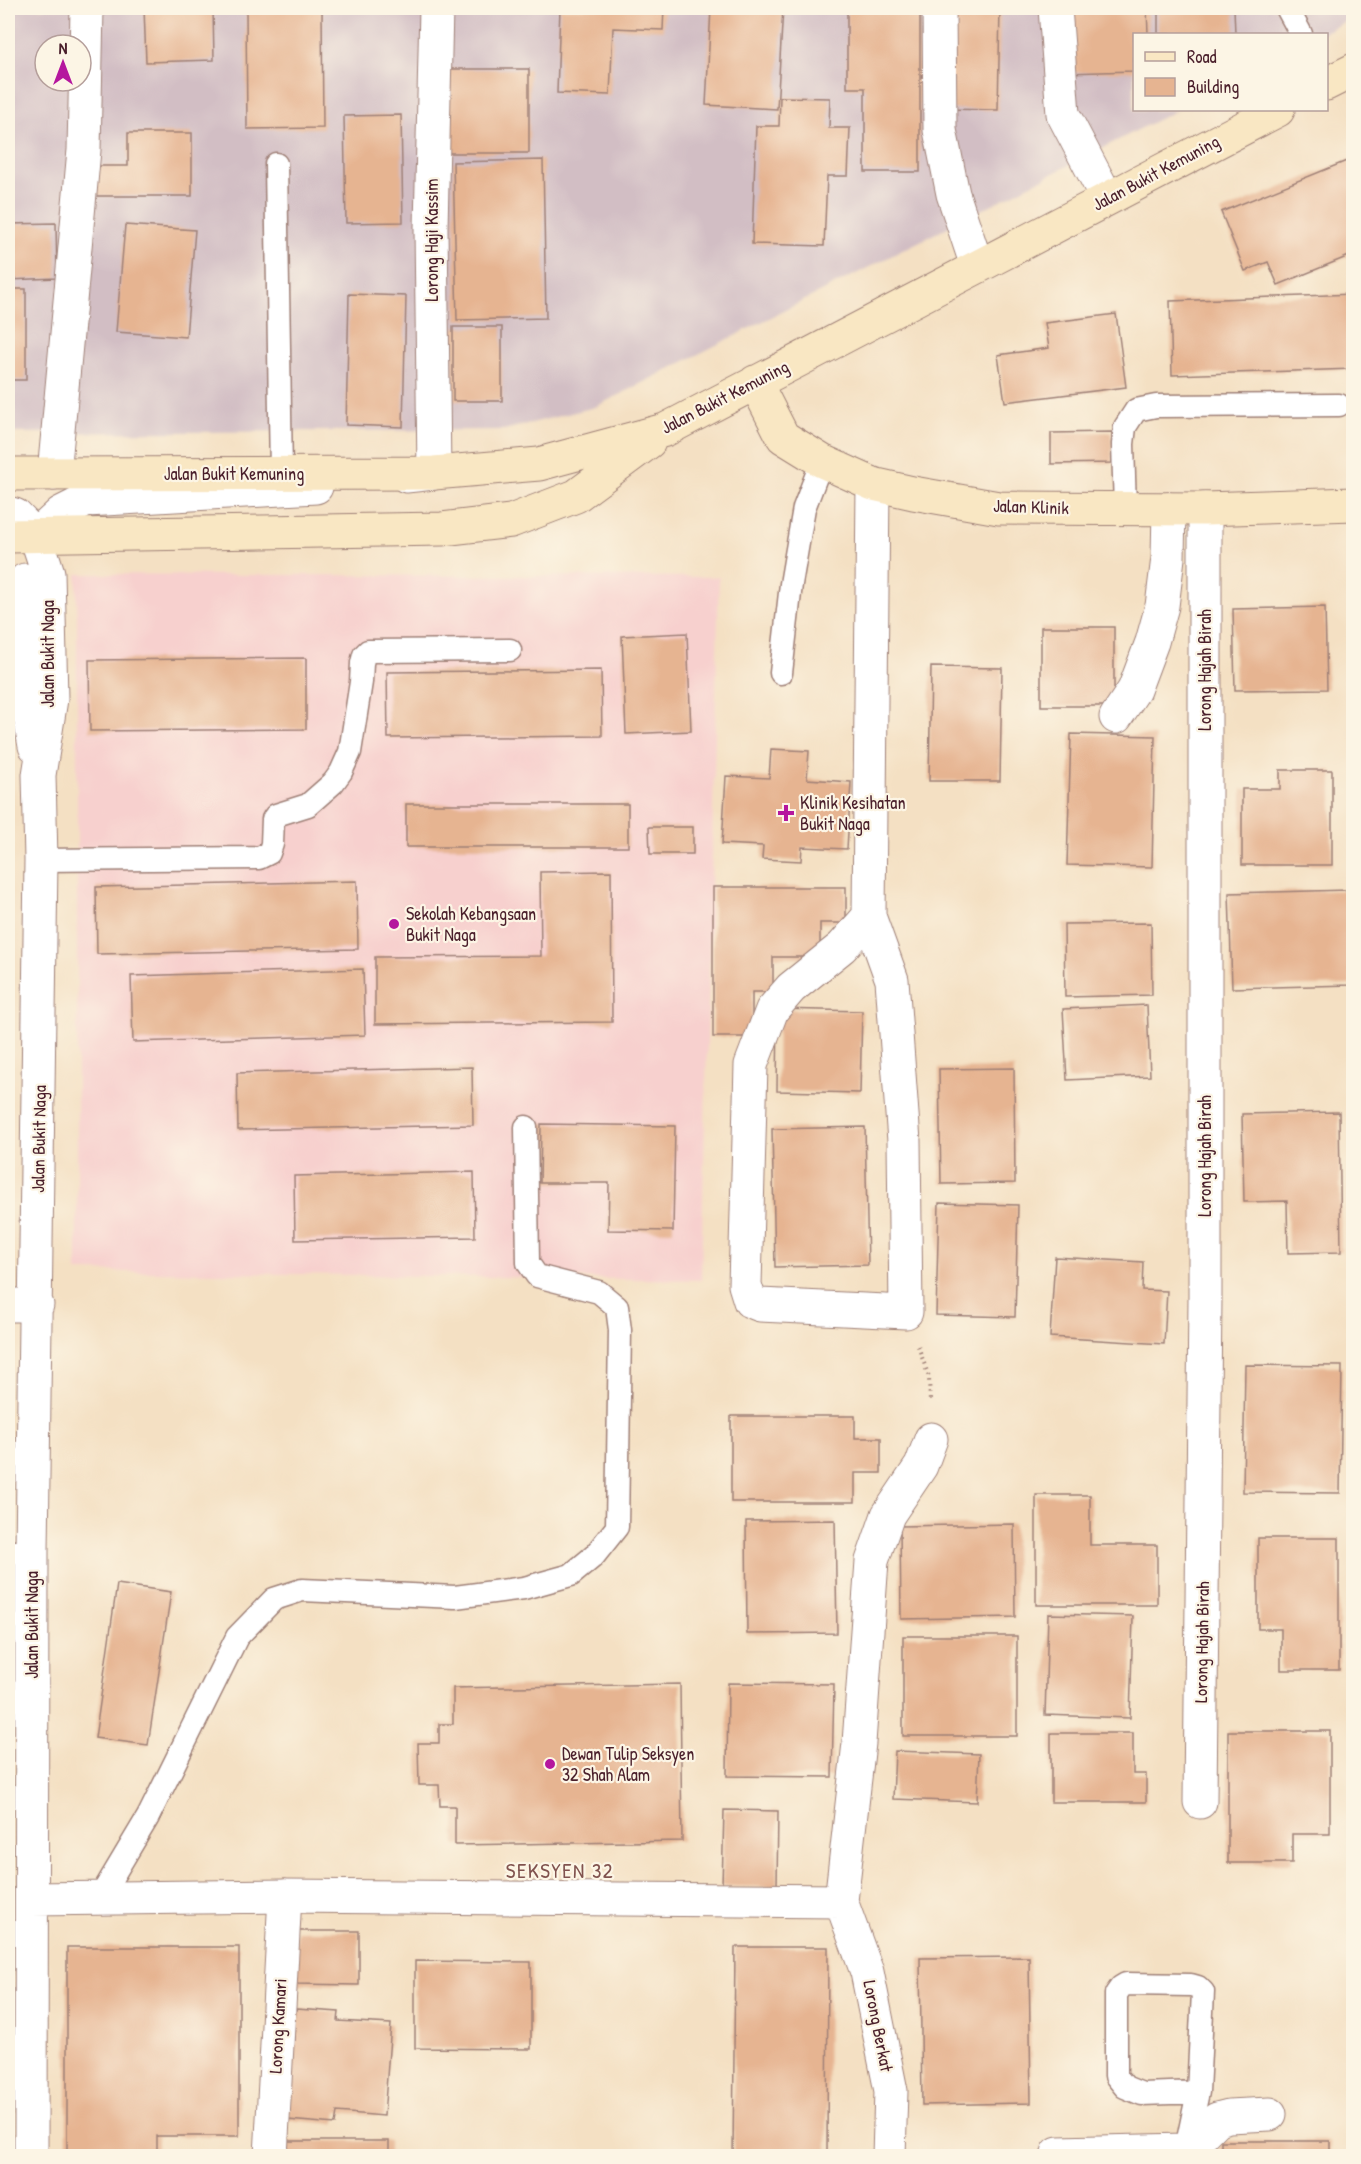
<svg xmlns="http://www.w3.org/2000/svg" width="1361" height="2164" font-family="'Patrick Hand',sans-serif">
  <style>
    .built { fill: #f7d0ce }
    .industrial { fill: #d2bec4; fill-rule: evenodd }
    .building { fill: #e6b491 }
    .lines { fill: none; stroke-linecap: round; stroke-linejoin: round }
    .lane-casing { stroke: #9f8077; stroke-width: 25 }
    .street-casing { stroke: #9f8077; stroke-width: 35 }
    .secondary-casing { stroke: #9f8077; stroke-width: 35 }
    .path { stroke: #9f8077; stroke-width: 4; stroke-dasharray: 1.5 4.5; stroke-linecap: butt }
    .lane { stroke: #fff; stroke-width: 22 }
    .street { stroke: #fff; stroke-width: 33 }
    .secondary { stroke: #f9e7c3; stroke-width: 33 }
    .poi-dot { fill: #b5179e; stroke: #fcf5e5; stroke-width: 2 }
    .labels { text-anchor: middle; stroke-width: 4.5; stroke-linejoin: round; paint-order: stroke }
    .street-label { font-size: 18px; fill: #4a1f2b; stroke: #fcf5e5 }
    .poi-label { font-size: 18px; fill: #4a1f2b; stroke: #fcf5e5; text-anchor: start }
    .quarter-label { font-size: 21px; letter-spacing: 1.5px; fill: #81534f; stroke: #fcf5e5 }
  </style>
  <rect width="100%" height="100%" fill="#fcf5e5"/>
  <filter id="ink" filterUnits="userSpaceOnUse"><feTurbulence type="fractalNoise" baseFrequency=".0167" numOctaves="2"/><feDisplacementMap in="SourceGraphic" scale="12" xChannelSelector="R" yChannelSelector="G"/><feConvolveMatrix kernelMatrix="1 2 1 2 8 2 1 2 1" color-interpolation-filters="sRGB"/></filter>
  <filter id="wash" filterUnits="userSpaceOnUse"><feTurbulence type="fractalNoise" baseFrequency=".008" numOctaves="4" result="noise"/><feDisplacementMap in="SourceGraphic" scale="24" xChannelSelector="R" yChannelSelector="G"/><feGaussianBlur stdDeviation="1.35" result="paint"/><feColorMatrix in="noise" values="0 0 0 0 0 0 0 0 0 0 0 0 0 0 0 0 0 1.4 0 .05"/><feComposite in="paint" operator="in"/></filter>
  <g filter="url(#wash)">
    <rect width="100%" height="100%" fill="#f4e0c3"/>
    <path class="built" d="M77,574L719,577L701,1280L77,1271Z"/>
    <path class="industrial" d="M8,8H1353L1354,17L1320,34H1134V110H1177L595,407L504,430L8,433ZM45,45H81V81H45Z"/>
    <g id="blocks">
      <path class="building" d="M144,8H213L214,60L146,62Z
        M246,8H322L323,128L247,129Z
        M560,8H664L663,30L613,28L610,95L557,93Z
        M711,8H783L777,109L706,105Z
        M847,8H920V172H865V88H847Z
        M945,8H1000L998,110L942,109Z
        M1066,8H1147L1148,34H1134V71L1067,73Z
        M1158,8H1234L1235,34H1158Z
        M442,69H529V153H442Z
        M780,97L830,98L829,128H850L848,176H827L824,246L752,244L756,126H779Z
        M401,115L403,222L346,223L344,116Z
        M128,133H192V196H95V166H128Z
        M543,160L546,318L457,320L453,162Z
        M1349,160L1354,171V254L1278,285L1268,262L1245,271L1221,212Z
        M56,223L57,278L8,280V224Z
        M125,225L195,230L186,337L116,332Z
        M8,289H26V380H8Z
        M349,294L406,296L403,427L346,425Z
        M1354,294V369L1172,375L1170,301Z
        M1116,314L1126,387L1005,402L998,355L1049,348L1045,323Z
        M453,327H502V401H453Z
        M1112,432V463L1051,464V433Z
        M1325,607L1327,689L1235,690L1233,609Z
        M1041,627H1114V706H1041Z
        M687,633L691,731L626,734L622,636Z
        M306,658V729L90,731L89,660Z
        M931,667L1002,668L1000,781H929Z
        M601,670L602,736L388,738L387,672Z
        M1071,734L1155,736L1152,867L1067,865Z
        M771,749L809,751L807,779L851,782L847,849L802,847L801,861L762,859L763,846L722,844L726,776L769,778Z
        M1280,770H1332V865H1242V789H1280Z
        M406,804H628V847H406Z
        M649,827H693V854H650Z
        M611,871L612,1022L375,1024V957L541,956L540,872Z
        M357,881L358,949L97,954L96,887Z
        M713,887H846V923H820V957H773V992H752V1037H713Z
        M1348,890L1351,985L1232,988L1229,893Z
        M1151,923L1152,995L1065,997L1064,924Z
        M363,969L365,1035L133,1042L131,976Z
        M1147,1005L1150,1076L1067,1080L1063,1009Z
        M778,1009L862,1011L860,1093L777,1091Z
        M472,1067L473,1125L238,1130L237,1073Z
        M1014,1068L1015,1183L941,1184L939,1069Z
        M1339,1112L1341,1252L1288,1253L1287,1201L1244,1202L1242,1114Z
        M541,1124L675,1126L673,1231L608,1230L609,1183H540Z
        M865,1127L868,1265L775,1267L772,1129Z
        M474,1172L475,1237L295,1240L294,1176Z
        M939,1203L1018,1205L1015,1317L936,1315Z
        M1055,1257L1143,1262L1142,1290L1167,1291L1164,1344L1050,1337Z
        M1245,1365L1342,1366L1340,1493L1243,1492Z
        M731,1416H855V1438H881V1473H855V1502H731Z
        M1036,1495H1090V1545H1157V1605H1036Z
        M835,1520L837,1633L747,1634L746,1521Z
        M1014,1524L1015,1617L901,1619L900,1526Z
        M1258,1538H1339V1670H1281V1629H1258Z
        M117,1584L171,1592L148,1745L95,1738Z
        M1048,1614L1133,1616L1130,1718L1045,1715Z
        M903,1636H1017V1736H903Z
        M728,1683L834,1684L832,1777L727,1776Z
        M680,1684L682,1841L455,1845V1806H440L439,1785H419L418,1743H439V1724H453V1688Z
        M1228,1731H1330V1834H1292V1863H1228Z
        M1051,1733H1133V1774H1146V1802H1051Z
        M895,1751L979,1754L977,1802L893,1799Z
        M724,1810L778,1811L777,1887L722,1886Z
        M297,1931H359V1985L295,1984Z
        M67,1947H239V2136H157V2156H67Z
        M735,1947H828L827,2156H733Z
        M1029,1957L1031,2103L922,2105L920,1958Z
        M415,1961L531,1962V2049L415,2048Z
        M296,2009L339,2012L338,2021L391,2024L384,2116L337,2112L335,2124L288,2120Z
        M284,2141H389V2156H284Z
        M1221,2141H1330V2156H1221Z"/>
    </g>
  </g>
  <g filter="url(#ink)">
    <use href="#blocks" fill-opacity="0" stroke="#9f8077" stroke-width="1.5"/>
    <g class="lines">
      <g class="lane-casing">
        <path id="lane" d="M1287,8L1301,34
          M276,164L281,473
          M1125,509L1123,444L1125,427L1136,410L1156,406L1339,405
          M781,673L791,584L804,508L822,461
          M41,860L259,858L269,853L272,844L273,819L276,815L308,805L333,783L341,772L350,752L361,682L362,663L364,655L368,651L510,650
          M8,1552H32
          M99,1899L148,1817L237,1637L274,1599L302,1590L455,1597L524,1588L571,1575L594,1556L617,1527L620,1330L617,1307L599,1292L537,1276L528,1263L526,1127
          M1186,2149L1198,2092L1203,1992L1198,1987L1191,1985L1126,1984L1121,1987L1116,1994V2076L1125,2087L1142,2094L1198,2092"/>
      </g>
      <g class="street-casing">
        <path id="street" d="M939,8L940,130L953,194L977,266
          M1055,8L1063,114L1107,198
          M54,474L84,150L87,8
          M406,476L434,473L431,228L436,8
          M8,513L15,515L36,536L48,573L51,699L39,775L41,860L32,1552L31,2156
          M36,536L61,513L87,500L316,487
          M25,580L27,701L35,746
          M1116,717L1134,690L1152,642L1162,606L1168,558L1169,509
          M869,916L892,980L904,1141L906,1312L760,1305L750,1301L745,1285L751,1065L772,1010L791,988L842,947L869,916L873,484
          M8,1305H37
          M1200,1802L1205,1298V509
          M32,1899L285,1896L841,1901
          M1058,2153L1186,2150L1217,2119L1229,2116L1270,2114
          M271,2156L285,1896
          M889,2156L891,2091L867,1972L841,1901L859,1743L872,1561L888,1515L921,1466L931,1439"/>
      </g>
      <g class="secondary-casing">
        <path id="secondary" d="M1326,84L1354,70
          M755,382L783,437L822,461L873,484L913,493L999,508L1205,509L1354,504
          M8,474L434,473L539,464L665,430L1278,110
          M8,536L442,529L511,521L576,496L649,442"/>
      </g>
      <path class="path" d="M918,1346L929,1377L930,1403"/>
      <use href="#lane" class="lane"/>
      <use href="#street" class="street"/>
      <use href="#secondary" class="secondary"/>
    </g>
  </g>
  <g class="poi-dot">
    <path d="M783 804h6v6h6v6h-6v6h-6v-6h-6v-6h6z"/>
    <circle cx="394" cy="924" r="6"/>
    <circle cx="550" cy="1764" r="6"/>
  </g>
  <g class="labels">
    <g class="street-label">
      <text transform="translate(1156 173) rotate(-28)" y="6">Jalan Bukit Kemuning</text>
      <text transform="translate(432 240) rotate(-90)" y="6">Lorong Haji Kassim</text>
      <text transform="translate(725 397) rotate(-27)" y="6">Jalan Bukit Kemuning</text>
      <text x="234" y="480">Jalan Bukit Kemuning</text>
      <text transform="translate(1031 507) rotate(2)" y="6">Jalan Klinik</text>
      <text transform="translate(48 654) rotate(-90)" y="6">Jalan Bukit Naga</text>
      <text transform="translate(1205 670) rotate(-90)" y="6">Lorong Hajah Birah</text>
      <text transform="translate(39 1139) rotate(-89)" y="6">Jalan Bukit Naga</text>
      <text transform="translate(1205 1156) rotate(-90)" y="6">Lorong Hajah Birah</text>
      <text transform="translate(32 1625) rotate(-90)" y="6">Jalan Bukit Naga</text>
      <text transform="translate(1202 1642) rotate(-89)" y="6">Lorong Hajah Birah</text>
      <text transform="translate(278 2026) rotate(-87)" y="6">Lorong Kamari</text>
      <text transform="translate(878 2026) rotate(79)" y="6">Lorong Berkat</text>
    </g>
    <g class="poi-label">
      <text x="800" y="809">Klinik Kesihatan<tspan x="800" dy="21">Bukit Naga</tspan></text>
      <text x="406" y="920">Sekolah Kebangsaan<tspan x="406" dy="21">Bukit Naga</tspan></text>
      <text x="562" y="1760">Dewan Tulip Seksyen<tspan x="562" dy="21">32 Shah Alam</tspan></text>
    </g>
    <g class="quarter-label">
      <text x="560" y="1878">SEKSYEN 32</text>
    </g>
  </g>
  <rect width="1361" height="2164" fill="none" stroke="#fcf5e5" stroke-width="30"/>
  <rect x="1133" y="33" width="195" height="78" fill="#fcf5e5" stroke="#b59f9b" stroke-width="1.5"/>
  <rect x="1145" y="52" width="30" height="9" fill="#f9e7c3" stroke="#b59f9b" stroke-width="1.5"/>
  <text x="1187" y="63" font-size="18" fill="#4a1f2b">Road</text>
  <rect x="1145" y="78" width="30" height="18" fill="#e6b491" stroke="#b59f9b" stroke-width="1.5"/>
  <text x="1187" y="93" font-size="18" fill="#4a1f2b">Building</text>
  <g transform="translate(63 63)"><circle r="28" fill="#fcf5e5" stroke="#b59f9b" stroke-width="1.5"/>
  <path d="M0-4.5L10 22L0 15L-10 22Z" fill="#b5179e"/>
  <text y="-9" font-size="16" font-weight="bold" text-anchor="middle" fill="#4a1f2b">N</text>
  </g>
</svg>
